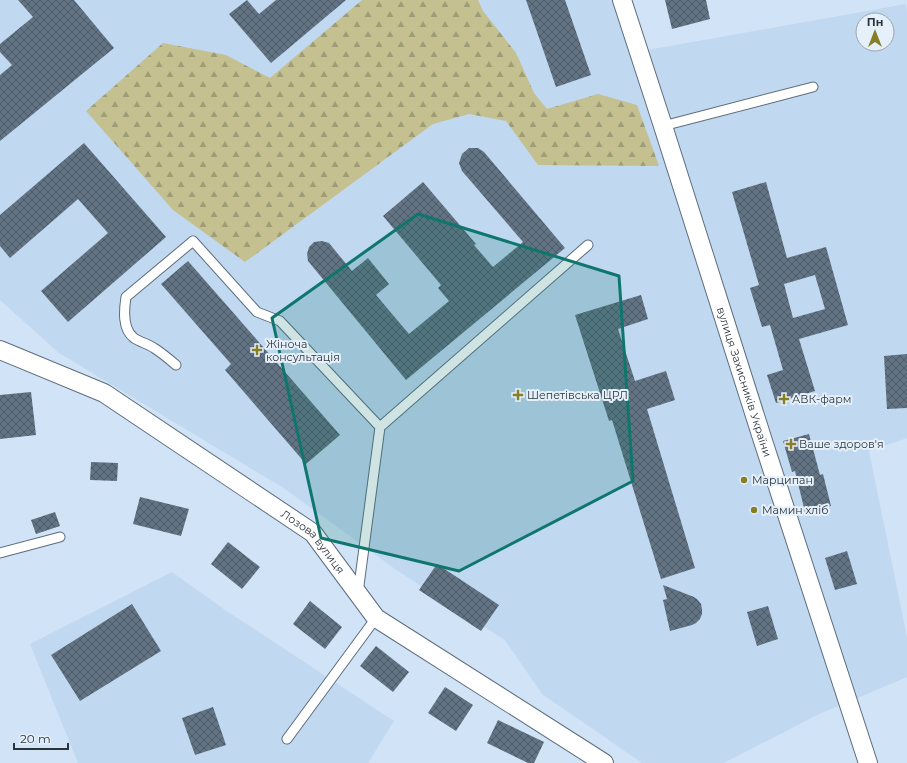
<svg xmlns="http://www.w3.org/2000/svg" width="907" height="763" font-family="Montserrat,sans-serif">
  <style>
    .built { fill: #c0d8f0; fill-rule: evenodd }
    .forest { fill: url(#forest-firs) }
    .building { fill: url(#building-cross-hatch); fill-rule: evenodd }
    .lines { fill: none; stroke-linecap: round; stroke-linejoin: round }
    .service-casing { stroke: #5d6d7d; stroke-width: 11 }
    .minor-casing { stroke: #5d6d7d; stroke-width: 20 }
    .service { stroke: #fff; stroke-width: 9 }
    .minor { stroke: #fff; stroke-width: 18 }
    .marked { fill: #0f766e; fill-opacity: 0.2; stroke: #0f766e; stroke-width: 3; stroke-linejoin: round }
    .poi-dot { fill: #877e25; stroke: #e5f0fb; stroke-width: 1.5 }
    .labels { text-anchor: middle; stroke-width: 4; stroke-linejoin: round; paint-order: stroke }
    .poi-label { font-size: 11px; fill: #2c343b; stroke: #e5f0fb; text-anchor: start }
    .street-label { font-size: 11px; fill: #2c343b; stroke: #e5f0fb }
  </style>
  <defs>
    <pattern id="forest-firs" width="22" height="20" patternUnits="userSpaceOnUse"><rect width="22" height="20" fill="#c4c090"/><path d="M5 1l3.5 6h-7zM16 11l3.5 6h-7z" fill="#9f9d77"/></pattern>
    <pattern id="building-cross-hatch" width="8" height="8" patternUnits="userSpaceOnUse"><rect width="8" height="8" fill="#627383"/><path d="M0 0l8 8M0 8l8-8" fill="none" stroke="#4d5a67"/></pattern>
  </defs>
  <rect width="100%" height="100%" fill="#d1e3f6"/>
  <path class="built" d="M0,0H612L631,53L906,4L907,14V438L869,451L907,637V677L817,715L724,763H642L542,694L505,640L395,569L285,489L59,353L0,300ZM863,20H887V44H863Z
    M172,572L225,610L394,721L368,763H78L30,644Z"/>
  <path class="forest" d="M362,0H478L483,11L516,53L534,93L547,109L598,94L637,105L659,166L538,165L506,121L469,114L433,124L245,262L173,210L86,111L163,43L226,55L270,78Z"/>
  <path class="building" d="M18,0H74L114,48L0,141V75L12,65L0,52V44L33,17Z
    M247,0L259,14L276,0H346L271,63L229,14Z
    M526,0H565L591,75L556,87Z
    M665,0H706L710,19L672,29Z
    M84,143L166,237L68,322L41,291L108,233L78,199L10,258L0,246V215Z
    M469,148H478L484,152L565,248L406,380L308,261L307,254L309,247L314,242L322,241L329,243L352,271L368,258L389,284L376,295L409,334L449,301L438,288L441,285L383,216L423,182L476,244L474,245L493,267L523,242L462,171L459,163L462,154Z
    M766,182L787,258L826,247L848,325L799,339L815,391L776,403L767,375L783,370L770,325L762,327L750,288L759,285L732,192ZM815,275L825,309L793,318L784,284Z
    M188,261L340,435L306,464L225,370L231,364L161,284Z
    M641,295L648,319L618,329L635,381L666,371L675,400L647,409L695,568L661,579L612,420L609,421L575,315Z
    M907,354V408L887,409L884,356Z
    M31,392L36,435L0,439V395Z
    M809,434L820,475L823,474L831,506L805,512L795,471L792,472L783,441Z
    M91,462L118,463L117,481L90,480Z
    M140,497L189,509L181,536L133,524Z
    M55,512L60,526L36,534L31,520Z
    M228,542L260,567L242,589L211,564Z
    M847,551L857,584L835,590L825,558Z
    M437,564L499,605L481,631L419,590Z
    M663,585L694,597L698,600L701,604L702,609V614L700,619L696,623L692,625L670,631L663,600L667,599Z
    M310,601L342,627L325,649L293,624Z
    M132,604L161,651L80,701L51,655Z
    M768,606L778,639L757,646L747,612Z
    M376,646L409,672L393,692L360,666Z
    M445,687L473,705L456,731L428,713Z
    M213,707L226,745L195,755L182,718Z
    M498,720L544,742L534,763H528L487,743Z"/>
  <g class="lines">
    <g class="service-casing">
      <path id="service" d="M663,126L813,87
        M176,365C169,359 162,353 154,348C148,344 140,342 134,338C122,329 124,310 126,297L193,241L257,312L280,321L380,427L358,593
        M380,427L588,245
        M0,553L60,537
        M287,739L376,618"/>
    </g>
    <g class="minor-casing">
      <g id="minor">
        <path id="s1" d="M622,0L663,126L763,441L868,763"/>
        <path id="s2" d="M0,350L104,393L313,533L376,618L604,763"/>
      </g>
    </g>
    <use href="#service" class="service"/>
    <use href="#minor" class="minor"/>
  </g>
  <path class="marked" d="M418,214L619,276L633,481L459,571L321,538L272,318Z"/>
  <g class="poi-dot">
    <path d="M255 344h4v4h4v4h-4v4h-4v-4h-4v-4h4z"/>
    <path d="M516 389h4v4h4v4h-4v4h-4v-4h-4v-4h4z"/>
    <path d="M782 393h4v4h4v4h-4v4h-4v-4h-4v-4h4z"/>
    <path d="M789 438h4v4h4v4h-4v4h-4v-4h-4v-4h4z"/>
    <circle cx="744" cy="480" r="4"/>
    <circle cx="754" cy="510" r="4"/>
  </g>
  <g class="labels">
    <g class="poi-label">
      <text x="266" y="348">Жіноча<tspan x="266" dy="13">консультація</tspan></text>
      <text x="527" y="399">Шепетівська ЦРЛ</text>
      <text x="792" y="403">АВК-фарм</text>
      <text x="799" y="448">Ваше здоров'я</text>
      <text x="752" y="484">Марципан</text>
      <text x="762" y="514">Мамин хліб</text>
    </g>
    <g class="street-label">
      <text dy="4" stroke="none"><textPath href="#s1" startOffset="401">вулиця Захисників України</textPath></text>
      <text dy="4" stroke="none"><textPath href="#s2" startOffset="370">Лозова вулиця</textPath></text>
    </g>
  </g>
  <g transform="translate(875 32)"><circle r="19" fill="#e5f0fb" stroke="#9ba5ae"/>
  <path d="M0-3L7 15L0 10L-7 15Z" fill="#877e25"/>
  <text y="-6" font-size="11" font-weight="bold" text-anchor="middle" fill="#2c343b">Пн</text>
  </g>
  <path d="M14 743v6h54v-6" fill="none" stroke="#2c343b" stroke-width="2"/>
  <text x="20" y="743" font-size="12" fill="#2c343b" stroke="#e5f0fb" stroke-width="3" paint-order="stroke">20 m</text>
</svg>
